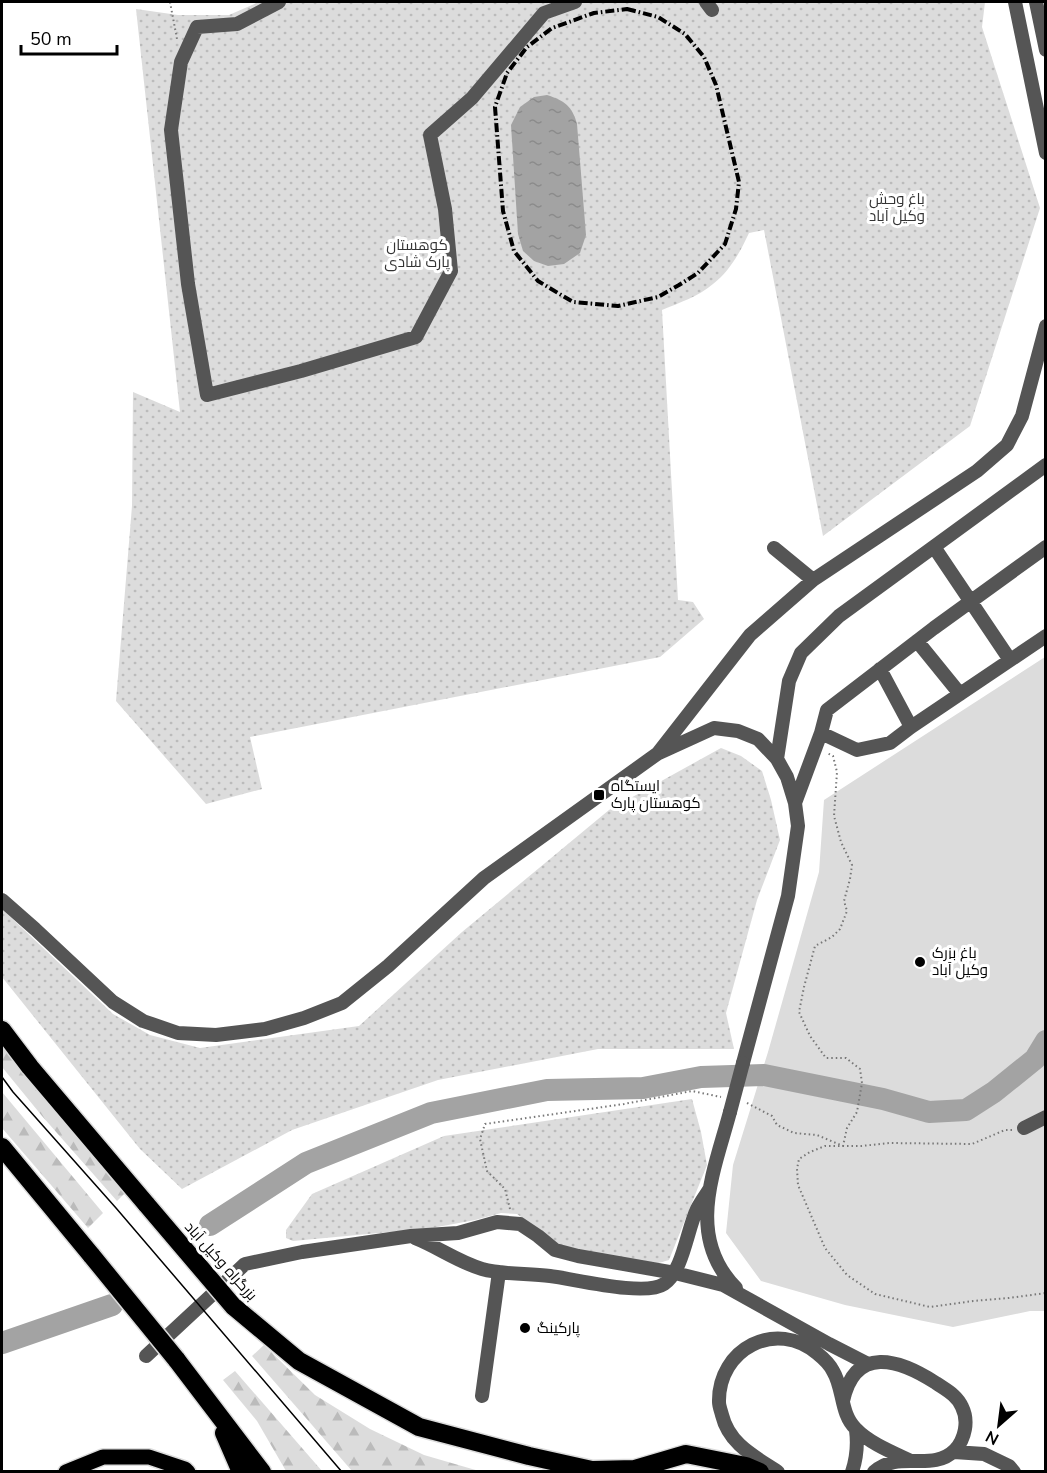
<svg xmlns="http://www.w3.org/2000/svg" width="1047" height="1473" font-family="'Nunito Sans',Cairo,sans-serif">
  <style>
    .forest { fill: url(#forest-firs) }
    .park { fill: url(#park-dots) }
    .garden { fill: #dcdcdc }
    .water { fill: url(#water-ripples) }
    .lines { fill: none; stroke-linecap: round; stroke-linejoin: round }
    .river { stroke: #a3a3a3; stroke-width: 22 }
    .major-casing { stroke: #dbdbdb; stroke-width: 18 }
    .highway-casing { stroke: #dbdbdb; stroke-width: 21 }
    .path { stroke: #777; stroke-width: 2; stroke-dasharray: 1.5 3; stroke-linecap: butt }
    .minor { stroke: #555; stroke-width: 14 }
    .major { stroke: #000; stroke-width: 15 }
    .highway { stroke: #000; stroke-width: 18 }
    .tram { stroke: #000; stroke-width: 1.5 }
    .rail { stroke: #000; stroke-width: 4; stroke-dasharray: 9 3 1.5 3; stroke-linecap: butt }
    .highway-bridge-casing { stroke: #dbdbdb; stroke-width: 21; stroke-linecap: butt }
    .minor-bridge { stroke: #555; stroke-width: 14 }
    .highway-bridge { stroke: #000; stroke-width: 18 }
    .poi-dot { fill: #000; stroke: #fff; stroke-width: 2 }
    .labels { text-anchor: middle; stroke-width: 6; stroke-linejoin: round; paint-order: stroke }
    .park-label { font-size: 15px; fill: #333; stroke: #fff }
    .poi-label { font-size: 15px; fill: #000; stroke: #fff; text-anchor: start }
    .street-label { font-size: 15px; fill: #000; stroke: #fff }
  </style>
  <defs>
    <pattern id="forest-firs" width="22" height="20" patternUnits="userSpaceOnUse" patternTransform="scale(1.5)"><rect width="22" height="20" fill="#dcdcdc"/><path d="M5 1l3.5 6h-7zM16 11l3.5 6h-7z" fill="#bbb"/></pattern>
    <pattern id="park-dots" width="8" height="8" patternUnits="userSpaceOnUse" patternTransform="scale(1.5)"><rect width="8" height="8" fill="#dcdcdc"/><path d="M2 2h.1M6 6h.1" fill="none" stroke="#bbb" stroke-width="1.8" stroke-linecap="round"/></pattern>
    <pattern id="water-ripples" width="26" height="14" patternUnits="userSpaceOnUse" patternTransform="scale(1.5)"><rect width="26" height="14" fill="#a3a3a3"/><path d="M2 4q2-2 4 0t4 0M15 11q2-2 4 0t4 0" fill="none" stroke="#8b8b8b"/></pattern>
  </defs>
  <rect width="100%" height="100%" fill="#fff"/>
  <path class="forest" d="M2,1034L131,1187L117,1201L42,1116L2,1067Z
    M2,1092L103,1213L88,1228L2,1128Z
    M264,1345L315,1395L370,1429L424,1455L479,1471H352L252,1356Z
    M235,1371L322,1471H286L257,1421L223,1380Z"/>
  <path class="park" d="M259,2H985L982,27L1040,208L970,426L823,536L764,230L749,233C740,252 730,271 713,284C699,296 679,303 662,310L678,600L693,602L704,619L660,657L250,737L262,789L206,804L116,701L132,506L133,392L180,412L136,9L178,15H229Z
    M721,748L741,756L762,771L771,800L780,840L757,900L726,1013L734,1049H598L438,1080L292,1130L182,1189L140,1149L2,977V909L113,1014L150,1035L200,1048L359,1026L462,932L609,810Z
    M692,1099L701,1132L707,1165L669,1260L655,1264L563,1248L517,1214L501,1213L475,1220L432,1228L293,1241L286,1238V1230L312,1194L444,1136Z"/>
  <path class="garden" d="M1045,657V1311H1030L953,1327L845,1305L761,1281L726,1233L733,1165L768,1052L819,872L824,800Z"/>
  <path class="water" d="M547,95C565,101 572,106 577,124L586,235L580,253L564,264L548,266L534,261L523,251L518,234L511,125L520,107L534,97Z"/>
  <g class="lines">
    <path class="river" d="M210,1225L306,1163L431,1113L547,1090L643,1088L701,1077L764,1075L883,1099L929,1112L966,1110L994,1092L1035,1059L1046,1041
      M2,1343L112,1305"/>
    <g class="major-casing">
      <path id="major" d="M66,1472L103,1457H149L185,1469L188,1472"/>
    </g>
    <g class="highway-casing">
      <path id="highway" d="M2,1030L30,1067L147,1205
        M2,1147L92,1256
        M233,1306L299,1361L419,1427L529,1456L592,1470L635,1469L649,1472
        M176,1359L262,1472
        M224,1433L241,1472
        M635,1469L686,1454L746,1466L760,1472"/>
    </g>
    <path class="path" d="M170,2L177,39
      M747,1103L772,1116L777,1125L794,1133L817,1135L843,1146L847,1128L857,1112L862,1083L860,1069L846,1058H826L810,1036L799,1012L804,987L815,946L832,937L840,929L847,911L844,901L850,879L852,865L841,842L834,816L837,772L833,756L827,753
      M1012,1130H1005L972,1144L890,1143L861,1146H825L810,1152L799,1159L797,1169L798,1185L825,1248L847,1275L875,1294L930,1307L973,1301L1009,1298L1046,1293
      M510,1209L505,1189L487,1171L480,1139L485,1124L624,1104L692,1091L721,1097"/>
    <path class="minor" d="M279,2L237,24L197,27L181,62L171,130L188,284L207,395L301,371L416,337L451,271L445,209L430,135L472,98L544,13L575,2
      M706,2L712,10
      M1015,2L1046,153
      M1036,2L1046,50
      M934,547L1010,660
      M774,548L813,580
      M917,641L960,694
      M880,669L911,727
      M821,733L857,750L890,743L911,727L1046,636
      M658,753L750,635L813,580L977,471L1007,445L1022,416L1046,326
      M777,759L789,681L801,653L839,616L1046,465
      M795,803L821,733L827,710L934,628L1046,547
      M2,900L35,929L113,1002L143,1021L178,1033L216,1035L265,1029L304,1018L342,1003L388,966L484,878L657,754L714,728L738,731L758,739L777,759L787,777L795,803L798,826L788,896L743,1063
      M730,1112C714,1172 685,1236 736,1288
      M1024,1128L1046,1117
      M415,1238C438,1247 458,1262 482,1269C504,1275 528,1273 550,1276C575,1279 645,1297 664,1284C683,1271 687,1230 697,1209C700,1203 705,1196 709,1190
      M146,1356L245,1264L302,1252L411,1236L458,1233L497,1222L520,1224L538,1236L555,1250L578,1256L675,1273L723,1285L829,1344L868,1364
      M482,1396L499,1272
      M843,1401C855,1345 899,1359 936,1383C946,1390 957,1395 962,1407C969,1421 965,1439 955,1450C932,1473 899,1449 874,1472
      M954,1452L984,1454L1009,1466L1014,1472
      M778,1472C754,1456 729,1444 722,1415C721,1411 719,1406 719,1402C718,1349 776,1318 818,1354C823,1358 830,1365 833,1371C844,1389 840,1414 856,1429C869,1443 894,1453 911,1461
      M852,1472C857,1457 858,1445 856,1430"/>
    <use href="#major" class="major"/>
    <use href="#highway" class="highway"/>
    <path class="tram" d="M2,1077L13,1092L116,1208L342,1472"/>
    <path class="rail" d="M627,9L658,17L685,34L704,57L716,85L739,182L736,209L725,244L698,273L679,285L658,297L618,306L573,302L538,281L514,251L503,211L495,107L507,73L527,47L552,28L594,13Z"/>
    <g class="highway-bridge-casing">
      <path id="highway-bridge" d="M147,1205L233,1306
        M92,1256L176,1359"/>
    </g>
    <path class="minor-bridge" d="M730,1112L743,1063"/>
    <use href="#highway-bridge" class="highway-bridge"/>
  </g>
  <g class="poi-dot">
    <rect x="593" y="789" width="12" height="12" rx="3"/>
    <circle cx="920" cy="962" r="6"/>
    <circle cx="525" cy="1328" r="6"/>
  </g>
  <g class="labels">
    <g class="park-label">
      <text x="897" y="204">باغ وحش<tspan x="897" dy="17">وکیل آباد</tspan></text>
      <text x="417" y="250">کوهستان<tspan x="417" dy="17">پارک شادی</tspan></text>
    </g>
    <g class="poi-label">
      <text x="611" y="791">ایستگاه<tspan x="611" dy="17">کوهستان پارک</tspan></text>
      <text x="932" y="958">باغ بزرک<tspan x="932" dy="17">وکیل آباد</tspan></text>
      <text x="537" y="1333">پارکینگ</text>
    </g>
    <g class="street-label">
      <text transform="translate(221 1261) rotate(48)" y="5">بزرگراه وکیل آباد</text>
    </g>
  </g>
  <rect width="1047" height="1473" fill="none" stroke="#000000" stroke-width="6"/>
  <g transform="translate(999 1425) rotate(208)" stroke="#ffffff" stroke-width="4.5" paint-order="stroke">
  <path d="M0-4.5L10 22L0 15L-10 22Z" fill="#000000"/>
  <text y="-9" font-size="16" font-weight="bold" text-anchor="middle" fill="#000000">N</text>
  </g>
  <path d="M21 45v9h96v-9" fill="none" stroke="#000000" stroke-width="3"/>
  <text x="30" y="45" font-size="18" fill="#000000" stroke="#ffffff" stroke-width="4.5" paint-order="stroke">50 m</text>
</svg>
